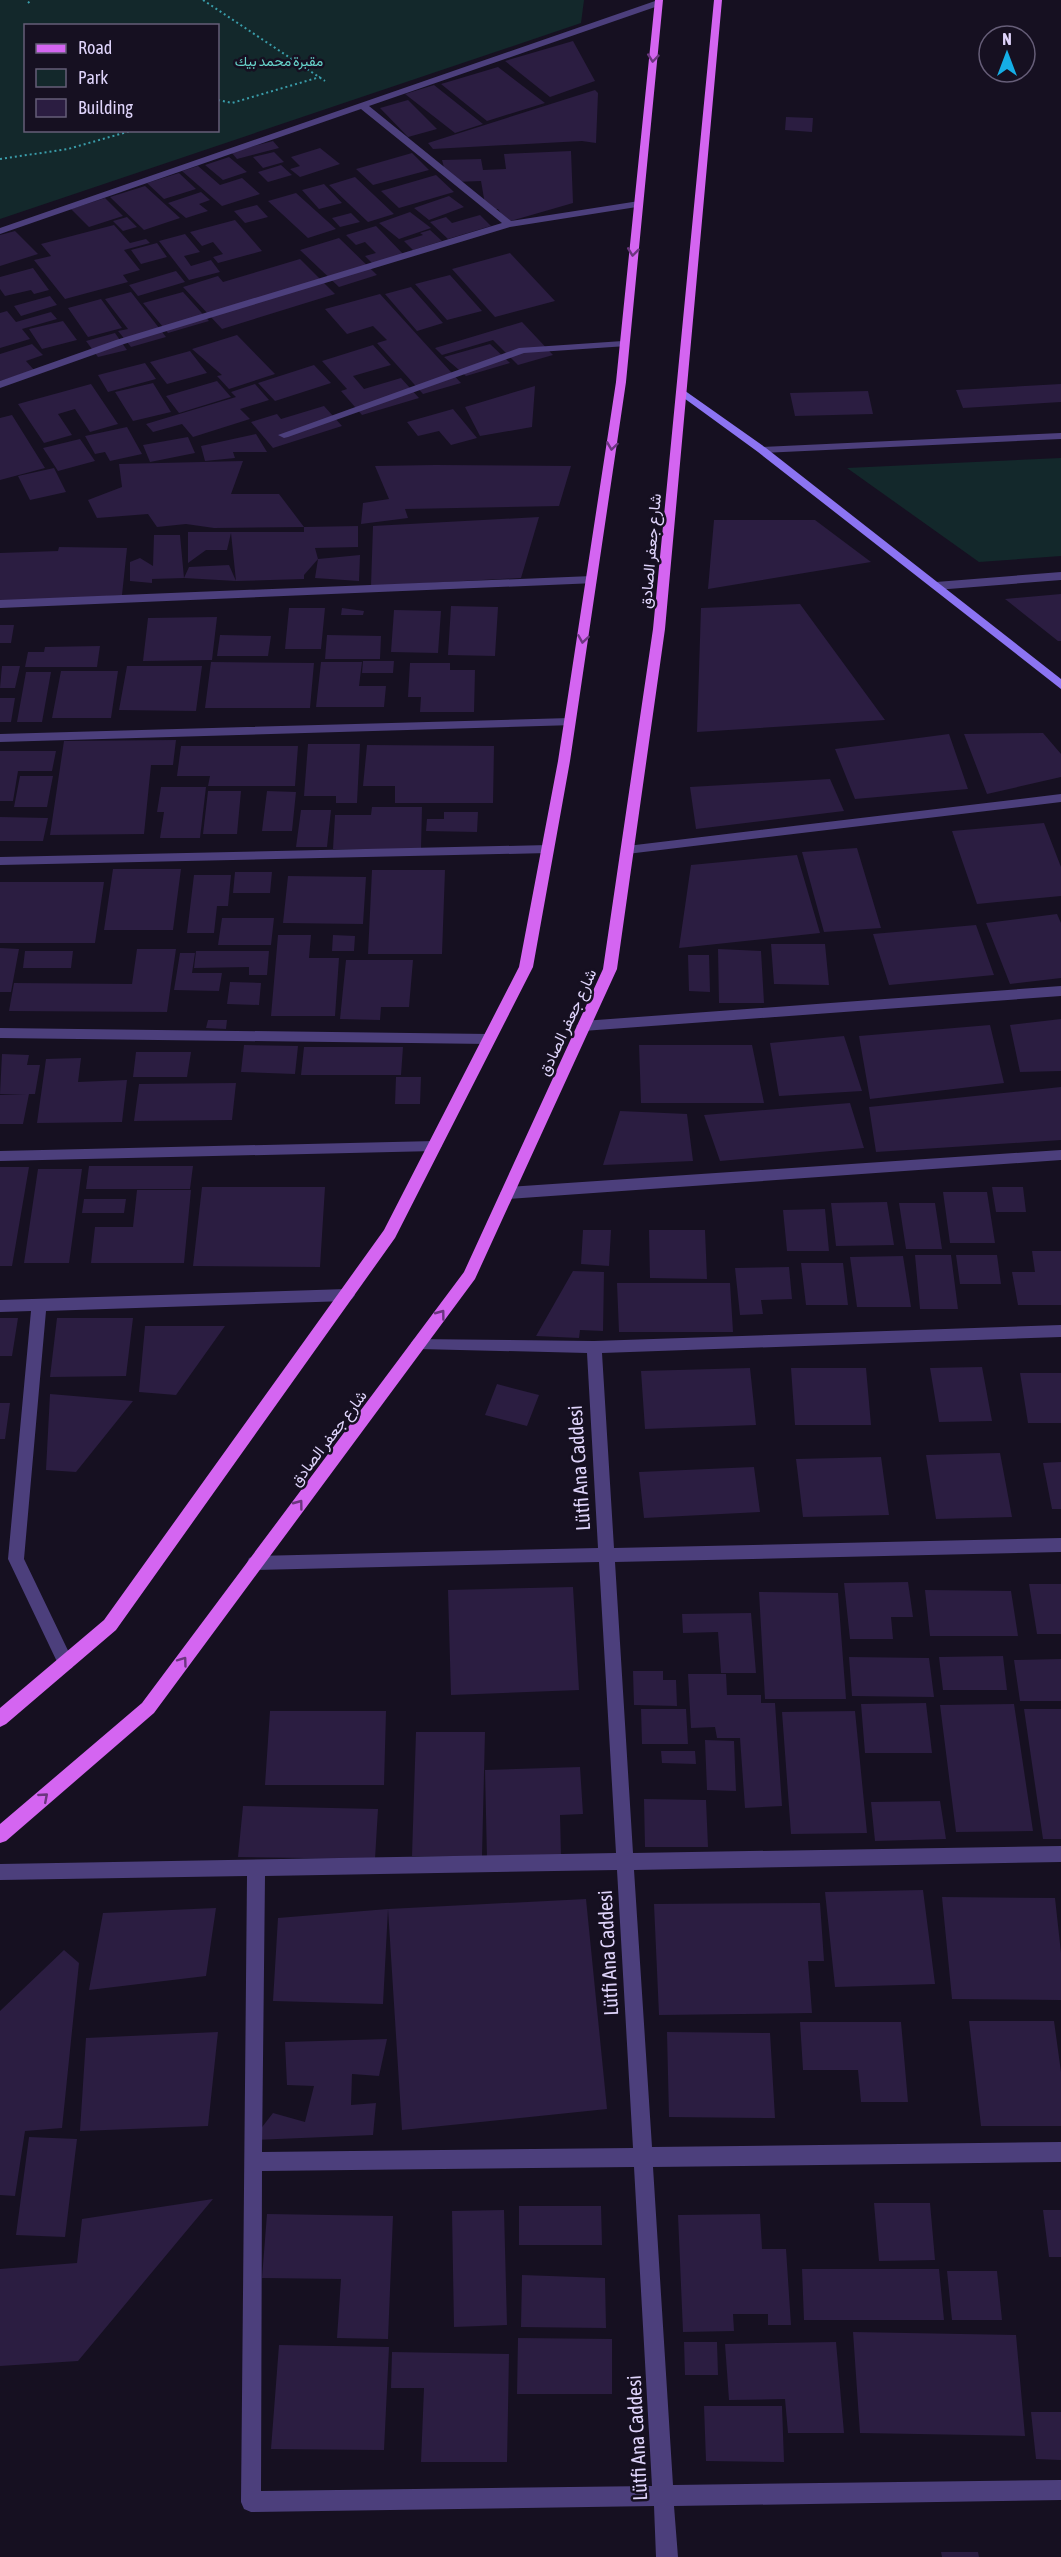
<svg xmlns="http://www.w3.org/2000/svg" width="1061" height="2557" font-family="'Asap Condensed',Vazirmatn,sans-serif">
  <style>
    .green { fill: #13282b; fill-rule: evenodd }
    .building { fill: #2b1d41 }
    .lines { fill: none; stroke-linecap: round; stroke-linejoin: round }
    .path { stroke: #3a9daa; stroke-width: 2; stroke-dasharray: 2 3; stroke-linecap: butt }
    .street { fill: #4c3f7c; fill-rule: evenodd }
    .secondary { fill: #8c74f2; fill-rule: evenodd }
    .primary { fill: #d465f1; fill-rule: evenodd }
    .oneway { stroke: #6b367f }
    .labels { text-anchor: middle; stroke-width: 5; stroke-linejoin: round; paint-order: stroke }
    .far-park-label { font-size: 14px; fill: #67d4cb; stroke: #161021 }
    .street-label { font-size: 16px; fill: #dfd4fb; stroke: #161021 }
    .near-street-label { font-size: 20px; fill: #dfd4fb; stroke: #161021 }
  </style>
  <rect width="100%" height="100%" fill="#161021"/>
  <path class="green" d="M0,0H584L581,23L0,219ZM26,26H218V130H26Z
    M1061,458V556L979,562L847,468Z"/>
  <path class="building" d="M573,41L595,81L550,97L505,61Z
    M498,67L545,103L487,121L441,84Z
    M434,85L483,124L455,133L405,94Z
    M595,90L598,93L596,143L582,141L433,149L428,143Z
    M408,100L437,129L408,137L380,108Z
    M786,117L813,118L812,132L785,130Z
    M273,141L279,148L237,159L231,152Z
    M320,148L340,164L300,177L290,169L300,166L291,157Z
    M571,151L573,203L507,222L498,209L486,210L481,181L454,182L445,171L442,160L481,159L483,170L506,169L504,154Z
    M274,152L284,162L263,168L253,157Z
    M412,153L429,170L373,185L356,169Z
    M229,157L247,172L223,180L205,165Z
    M281,165L292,175L268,182L258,172Z
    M198,166L220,185L242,178L260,194L222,206L182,171Z
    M179,173L196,189L164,199L147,183Z
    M436,175L454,192L399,208L381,191Z
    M355,177L394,214L368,222L329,185Z
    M324,184L342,203L319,209L302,190Z
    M145,186L180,218L144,230L110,197Z
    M201,192L210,200L199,204L208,211L186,218L168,203Z
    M296,193L336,229L308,238L268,201Z
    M449,196L464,207L429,220L414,208Z
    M105,198L123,216L89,227L71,209Z
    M257,205L268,217L245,223L234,211Z
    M410,212L431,228L399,239L379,223Z
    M351,213L360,222L340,227L332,218Z
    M480,215L491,226L448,239L430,222L446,217L452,223Z
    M127,217L137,227L123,231L113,221Z
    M235,220L262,251L218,263L213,257L223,254L213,242L202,246L190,232Z
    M114,225L130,243L146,239L150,243L124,250L140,270L123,275L128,282L65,299L34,260L51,256L41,244Z
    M376,226L406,257L375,266L365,256L376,253L365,242L356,245L346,235Z
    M430,230L442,241L413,250L404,241L423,235L420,233Z
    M15,231L38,254L0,266V235Z
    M185,234L200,252L184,256L191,266L211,260L220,272L189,280L159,241Z
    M339,238L377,275L339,287L300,250Z
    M157,243L167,257L141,264L131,250Z
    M510,253L555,301L495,317L452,269Z
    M300,259L335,294L222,329L183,287L218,276L223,282Z
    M33,268L49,290L34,294L31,290L5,296L0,289V277Z
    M176,271L185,282L138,296L129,285Z
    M450,275L482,311L447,320L415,284Z
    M411,287L443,323L417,331L385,294Z
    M131,292L166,337L131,347L118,331L128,329L105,299Z
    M183,292L209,321L168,333L143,303Z
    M380,294L461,383L423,394L377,343L387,340L373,326L347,334L325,309Z
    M50,296L57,305L21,316L14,306Z
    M101,299L122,328L88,337L68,308Z
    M7,311L16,322L51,312L57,319L22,329L30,339L0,348V313Z
    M63,321L77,340L42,349L29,329Z
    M522,322L553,355L518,365L493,340L442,355L435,348Z
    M115,333L127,350L98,357L86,341Z
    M237,335L275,374L229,389L217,376L222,375L192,349Z
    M32,344L43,355L26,361L34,370L0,381V354Z
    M490,344L510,363L466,376L444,357Z
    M373,345L391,365L353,376L364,389L401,378L419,398L362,415L341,391L347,389L322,361Z
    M190,351L207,373L167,384L150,362Z
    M145,363L156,379L108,392L98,375Z
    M314,365L331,383L275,401L258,383Z
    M217,381L231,397L179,413L166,396Z
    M153,383L171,412L133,421L115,392Z
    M91,384L118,424L90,432L75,409L58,414L72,435L44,443L18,404Z
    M255,384L269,400L240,409L250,419L193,437L182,424L153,432L146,424L236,397L231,392Z
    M1061,384V402L963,408L956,390Z
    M535,386L532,427L480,436L465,407Z
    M868,391L873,414L795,416L790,393Z
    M324,406L342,426L273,448L251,422L277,414L281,419Z
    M453,409L477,438L451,445L439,431L418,436L407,422Z
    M12,415L45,468L0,480V418Z
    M127,427L142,454L110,461L105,452L95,454L85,436Z
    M256,434L267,452H233L235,458L205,461L201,446Z
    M188,437L195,453L150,462L143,445Z
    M80,439L95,461L58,471L43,448Z
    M243,461L231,494H279L304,527L358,526V547L315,548L318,559L304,575V579L236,581L231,533L227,550H206L188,563V532H304V527L214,528L186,524L157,527L148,514L97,518L88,500L122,487L119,464Z
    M375,466L435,465L571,466L559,506L405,509L408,518L361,524L363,503L389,499Z
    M54,468L66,492L30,500L18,476Z
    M539,517L521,578L371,586L373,526Z
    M714,520H815L871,562L708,589Z
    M154,535H180L184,578L152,579V583L130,581V562L140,558L153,566Z
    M59,547L127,548L122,595L0,603V553L58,551Z
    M360,555L359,581L315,578L318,559Z
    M229,565L236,581L184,578L189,567Z
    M1061,594V641H1058L1005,599Z
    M800,604L885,720L697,732L701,608Z
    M451,606L498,607L495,656L448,655Z
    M289,608H325L321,649H285Z
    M342,608L364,611L363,615H341Z
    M394,610L441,611L438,653L391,652Z
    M217,617L212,660L143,661L148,618Z
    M0,625H14L11,643H0Z
    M220,635L271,636L268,656H217Z
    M327,635L381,636L380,659H325Z
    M100,646L97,667H25L28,652H44L45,647Z
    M363,661H394L393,673H362Z
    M211,662L314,663L310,708H205Z
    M321,662H362L359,686H386L384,707H316Z
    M410,663H450V670H475L474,712H420L421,697H408Z
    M2,666H20L15,688H0Z
    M127,666H202L196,711L119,710Z
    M61,671H118L111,718H52Z
    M26,672H51L42,722H17Z
    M0,698H15L11,722H0Z
    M1043,733L1061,754V777L987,794L964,734Z
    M949,734L968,789L855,799L835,749Z
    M176,740L173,765H151L144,834L50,835L64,741Z
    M308,744H360L357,803H336V796H304Z
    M367,745L494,746L493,803H395V786H363Z
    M181,746H298L295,786H208L210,776H177Z
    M0,751H56L52,771H18L13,801H0Z
    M20,776H53L47,807H14Z
    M830,779L844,811L696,829L690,787Z
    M161,787H206L200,838H160L164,812H157Z
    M208,791H241L237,834H203Z
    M267,791L296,792L292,831H262Z
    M372,807H422L421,849H333L335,815H371Z
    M301,810H331L327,847H296Z
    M444,812H478L477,832L426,831L427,819H444Z
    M0,817L48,818L43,841H0Z
    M1044,823L1061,867V896L977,904L952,831Z
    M857,848L881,928L824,932L802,852Z
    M797,855L820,933L679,948L691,865Z
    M113,869H181L173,930H104Z
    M372,870H445L442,954H368Z
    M235,872H272L270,893H233Z
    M194,875H231L228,906H217L214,933H187Z
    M288,876L366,877L363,924L283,923Z
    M0,882H104L95,943H0Z
    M1057,914L1061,923V978L1010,984L986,923Z
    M222,918H274L271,945H218Z
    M976,925L994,975L889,985L873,934Z
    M278,935H311L309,958H339L335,1016H271Z
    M333,935L355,936L354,951H332Z
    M771,944H825L829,985L774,984Z
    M0,948L19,949L11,992H0Z
    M137,949H176L167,1012L9,1011L14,983L132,984Z
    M718,949L761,951L764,1003H719Z
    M25,951H73L71,968H23Z
    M196,951H269L267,975H249V967L194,968Z
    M180,953H195L192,973H222L219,991L174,990Z
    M688,955H709L710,992L689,991Z
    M346,960H413L409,1007H381L380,1020L340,1019Z
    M230,982L261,983L259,1005L227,1004Z
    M1061,1019V1071L1020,1072L1010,1025Z
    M208,1020H227L226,1029L206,1028Z
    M990,1025L1004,1083L870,1099L859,1036Z
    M844,1036L862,1091L779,1096L770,1043Z
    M244,1045L298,1046L295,1074L241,1072Z
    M639,1045H752L764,1103H641Z
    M304,1047H403L401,1075H301Z
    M136,1052H191L187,1077H133Z
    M2,1054L29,1055L27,1065H40L35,1094H29L23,1124H0V1095H26L0,1094Z
    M81,1058L78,1082L127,1080L122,1122L37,1123L46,1059Z
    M396,1077H421L420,1104H395Z
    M236,1083L232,1120L134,1121L139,1084Z
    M1061,1087V1140L876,1152L869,1107Z
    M850,1103L864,1148L720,1161L704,1115Z
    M620,1111L687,1114L693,1161L603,1165Z
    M89,1166H193L190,1189H86Z
    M0,1167H29L12,1266H0Z
    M38,1169H82L69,1263H24Z
    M202,1187H325L320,1267L193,1266Z
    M992,1187H1023L1026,1212H996Z
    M137,1190H191L184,1263H91L95,1227H133Z
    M943,1192H987L995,1243H950Z
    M84,1199H126L124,1213H82Z
    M887,1202L894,1245L836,1246L831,1203Z
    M899,1203H935L942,1249H906Z
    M825,1209L829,1251H787L783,1210Z
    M583,1230H611L609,1266L581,1264Z
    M649,1230H705L707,1279L650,1278Z
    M1032,1251H1061V1305H1018L1012,1272H1035Z
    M915,1255H951L958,1309H920Z
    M956,1255H997L1001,1284H960Z
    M903,1256L911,1307H857L850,1257Z
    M801,1263H843L848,1305H806Z
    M789,1267L792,1299L761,1300L763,1314L740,1315L735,1268Z
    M573,1271L604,1272L603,1331L580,1330L579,1338L536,1336Z
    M617,1283H730L733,1332H619Z
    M0,1318H18L12,1356H0Z
    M57,1318H133L126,1376L50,1377Z
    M145,1326H225L176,1395L139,1392Z
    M982,1367L992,1421L939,1422L930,1368Z
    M750,1368L756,1425L645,1429L641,1371Z
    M791,1368H866L871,1425H795Z
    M1020,1373H1061V1423H1028Z
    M497,1384L539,1395L527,1426L485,1415Z
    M50,1394L133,1401L76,1472L46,1470Z
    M0,1403H10L5,1439H0Z
    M1000,1453L1012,1517L936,1519L926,1455Z
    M881,1457L889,1515L803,1517L796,1459Z
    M1061,1462V1509H1052L1043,1463Z
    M754,1467L760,1512L644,1518L639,1472Z
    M908,1582L913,1617H891L893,1639H850L844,1583Z
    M1029,1584H1061V1634H1037Z
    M573,1587L579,1690L451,1695L448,1590Z
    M925,1590L1011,1591L1018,1636H930Z
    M759,1592L838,1593L846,1699H765Z
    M751,1613L756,1673H721L718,1632L683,1633L682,1614Z
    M1003,1656L1007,1690H943L939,1657Z
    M849,1657L929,1658L934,1697L852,1696Z
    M1061,1659V1701H1020L1014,1660Z
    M633,1671H663V1680H676L677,1706L634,1705Z
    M688,1674H726L727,1695H761V1703H775L782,1806L745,1808L740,1738H717L715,1727L691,1728Z
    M926,1703L932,1753H865L861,1704Z
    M1014,1704L1033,1831L956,1832L940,1705Z
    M641,1709H686L688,1744H642Z
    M1024,1709H1061V1839H1043Z
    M270,1711H386L384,1785H265Z
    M855,1711L867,1833L791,1834L782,1712Z
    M416,1732H485L482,1856H412Z
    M705,1740L734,1741L736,1791L707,1790Z
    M661,1751H695L696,1764L662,1763Z
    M580,1767L583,1814L560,1815L561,1856L487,1858L485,1770Z
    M644,1799L706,1800L708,1847H645Z
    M940,1801L946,1839L875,1841L871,1802Z
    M243,1806L378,1809L375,1859L238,1857Z
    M923,1890L935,1984L835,1987L825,1892Z
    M942,1897L1055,1898L1061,1953V2000L952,1999Z
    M586,1899L607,2109L402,2130L388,1909Z
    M820,1903L824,1961H808L812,2013L659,2015L654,1904Z
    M216,1908L206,1976L89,1990L103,1913Z
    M388,1909L383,2004L273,2001L278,1918Z
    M64,1950L79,1963L62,2128L25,2131L15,2196L0,2195V2011Z
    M969,2021H1054L1061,2072V2126H981Z
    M800,2022H901L908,2102H861L858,2070H803Z
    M218,2032L208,2126L80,2131L86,2038Z
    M667,2032L770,2033L775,2118L669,2117Z
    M387,2039L379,2076L352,2074L351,2105L376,2103L373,2135L252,2140L273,2113L305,2122L314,2086L287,2085L285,2042Z
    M29,2137L77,2139L65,2237L16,2235Z
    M213,2199L78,2361L0,2366V2269L77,2263L82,2219Z
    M874,2203H930L935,2260L879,2261Z
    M519,2206H601L602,2245H519Z
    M504,2210L507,2325L454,2327L452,2211Z
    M1043,2210H1061V2257H1049Z
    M267,2214L393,2216L388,2339L337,2338L341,2279L262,2278Z
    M760,2214L762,2249H786L791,2325H768V2314H733L734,2331L683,2332L678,2215Z
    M802,2269H939L944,2320H804Z
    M947,2271H997L1002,2320H952Z
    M522,2275L605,2278L606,2328L521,2327Z
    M853,2332L1016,2335L1025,2436L860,2433Z
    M518,2338L612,2339V2394H517Z
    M684,2342H717L718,2375H685Z
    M836,2342L844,2433H788L785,2399L729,2400L725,2344Z
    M279,2345L389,2347L384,2450L271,2449Z
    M392,2352L509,2354L507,2462H421L424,2388H391Z
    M704,2406H782L784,2462L706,2461Z
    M1031,2412H1061V2460L1036,2459Z
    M941,2552H978L979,2557H942Z"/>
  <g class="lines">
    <path class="path" d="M203,0L325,81
      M28,3L31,0
      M218,100L232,103L320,77
      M0,159L68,149L134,130"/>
    <path class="street" d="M658,0L662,3L661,5L369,106L511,221L639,201L643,202V206L510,227L124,344L0,388V381L116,340L502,223L361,109L0,234V228Z
      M623,341L627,342V346L524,353L288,437L284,438L278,435L519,348Z
      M1061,433V439L762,453L756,450L762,447Z
      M1061,572V580L936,590L930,586L936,582Z
      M592,576L596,577V583L0,608V600Z
      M570,718L574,719V725L0,742V734Z
      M1061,794V802L627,854L621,850L627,846Z
      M548,845L554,849L548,853L0,865V857Z
      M1061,986V996L583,1031L576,1026L583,1021Z
      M0,1028L489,1034L496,1039L489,1044L0,1038Z
      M435,1141L442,1146L435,1151L0,1161V1151Z
      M1061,1150V1160L507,1199L500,1193L507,1187Z
      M347,1289L352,1291L355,1295L352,1299L347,1301L46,1311L24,1559L74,1663L72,1668L66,1670L60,1668L8,1559L31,1311L0,1312V1300Z
      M1061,1325V1337L602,1353L614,1548L1061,1538V1552L615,1562L633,1853L1061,1846V1862L634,1870L652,2147L1061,2142V2162L653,2167L673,2485L1061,2480V2500L674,2506L678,2557H656L654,2506L251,2512L244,2509L241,2502L247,1876L0,1880V1864L616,1853L599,1562L255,1570L249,1568L247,1563L249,1558L255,1556L598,1548L587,1353L419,1349L414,1347L411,1343L414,1339L594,1341ZM617,1870L633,2148L262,2152L265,1876ZM634,2167L652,2486L261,2491L262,2171Z"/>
    <path class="secondary" d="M681,388L766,448L1061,679V689L758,452L677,393V389Z"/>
    <path class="primary" d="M655,0H663L626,382L570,761L533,967L395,1238L116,1630L6,1724L0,1727V1708L104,1620L384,1230L519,967L558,761L616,382Z
      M714,0H722L665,629L617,969L475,1279L154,1713L6,1841L0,1843V1824L142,1703L464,1272L603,969L653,629Z"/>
  </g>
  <defs><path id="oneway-chevron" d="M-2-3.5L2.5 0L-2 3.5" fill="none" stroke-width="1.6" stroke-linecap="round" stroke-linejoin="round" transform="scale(1.5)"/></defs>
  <g class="oneway">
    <use href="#oneway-chevron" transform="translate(653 58) rotate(96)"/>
    <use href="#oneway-chevron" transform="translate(633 252) rotate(97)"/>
    <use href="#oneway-chevron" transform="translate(612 446) rotate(98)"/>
    <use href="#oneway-chevron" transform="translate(583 639) rotate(99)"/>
    <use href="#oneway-chevron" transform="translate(441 1314) rotate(-53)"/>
    <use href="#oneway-chevron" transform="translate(299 1504) rotate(-53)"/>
    <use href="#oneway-chevron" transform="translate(183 1661) rotate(-54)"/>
    <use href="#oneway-chevron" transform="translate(44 1797) rotate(-41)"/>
  </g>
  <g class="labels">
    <g class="far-park-label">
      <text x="279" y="66">مقبرة محمد بيك</text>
    </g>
    <g class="street-label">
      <text transform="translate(650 551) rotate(-85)" y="6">شارع جعفر الصادق</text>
      <text transform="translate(567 1022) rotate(-65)" y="6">شارع جعفر الصادق</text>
      <text transform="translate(328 1438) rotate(-53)" y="6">شارع جعفر الصادق</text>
    </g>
    <g class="near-street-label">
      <text transform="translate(579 1468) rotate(-94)" y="7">Lütfi Ana Caddesi</text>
      <text transform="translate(608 1953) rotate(-93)" y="7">Lütfi Ana Caddesi</text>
      <text transform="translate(637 2438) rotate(-93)" y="7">Lütfi Ana Caddesi</text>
    </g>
  </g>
  <rect x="24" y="24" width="195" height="108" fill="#161021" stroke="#665e78" stroke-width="1.5"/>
  <rect x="36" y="44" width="30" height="9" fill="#d465f1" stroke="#665e78" stroke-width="1.5"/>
  <text x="78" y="54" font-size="18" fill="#dfd4fb">Road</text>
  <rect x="36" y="69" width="30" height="18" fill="#13282b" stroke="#665e78" stroke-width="1.5"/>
  <text x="78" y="84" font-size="18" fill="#dfd4fb">Park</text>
  <rect x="36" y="99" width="30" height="18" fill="#2b1d41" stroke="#665e78" stroke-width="1.5"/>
  <text x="78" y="114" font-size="18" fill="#dfd4fb">Building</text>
  <g transform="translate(1007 54)"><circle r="28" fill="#161021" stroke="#665e78" stroke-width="1.5"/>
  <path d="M0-4.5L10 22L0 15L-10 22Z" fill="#15aee6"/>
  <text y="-9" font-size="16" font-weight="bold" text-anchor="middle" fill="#dfd4fb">N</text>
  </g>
</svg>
